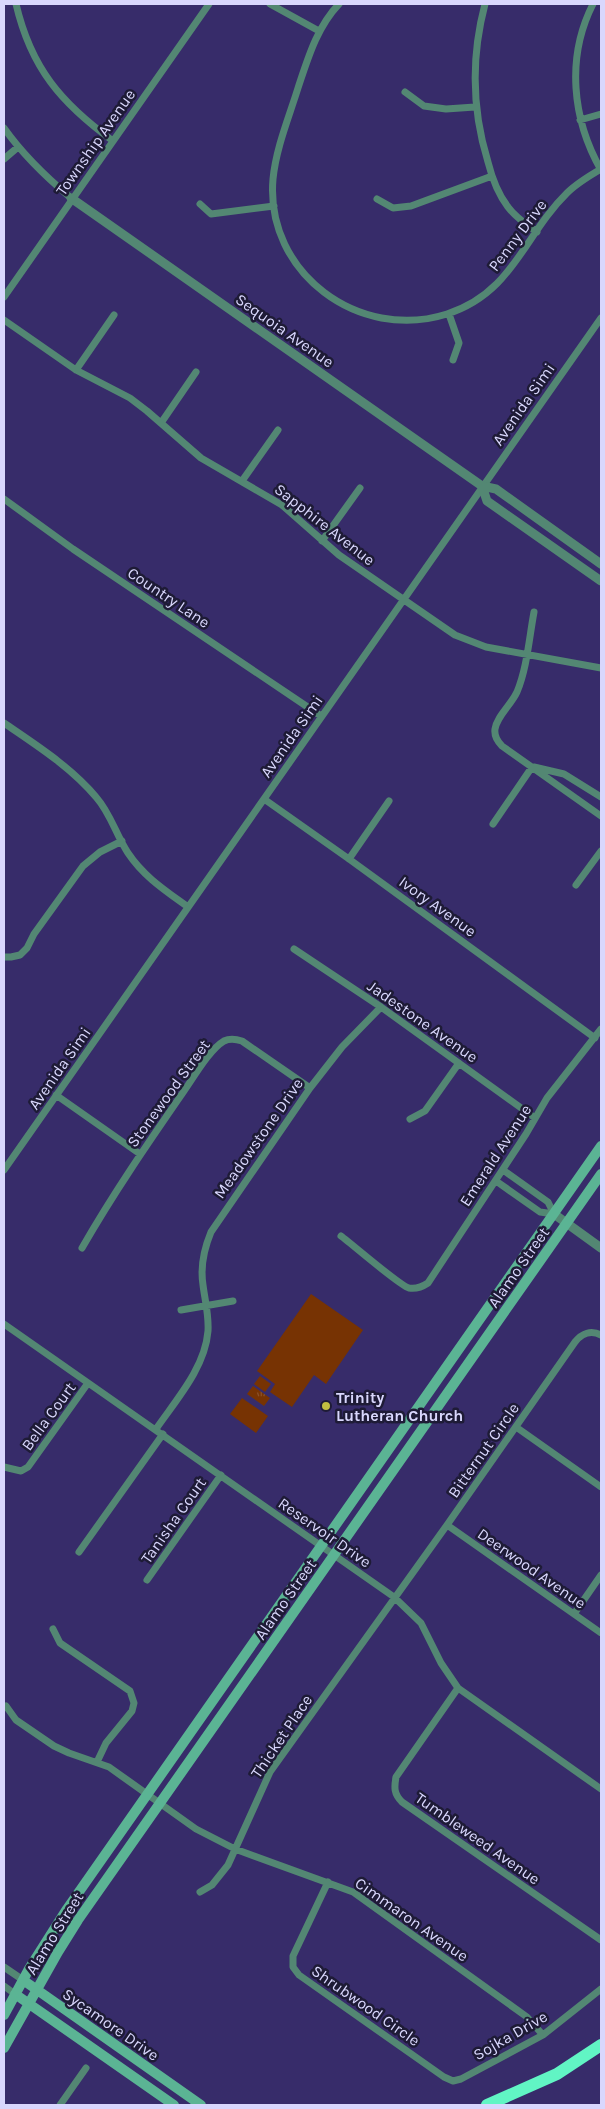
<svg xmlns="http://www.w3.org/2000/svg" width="605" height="2109" font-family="Karla,sans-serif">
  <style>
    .grass { fill: url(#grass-tufts) }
    .pitch { fill: #773303 }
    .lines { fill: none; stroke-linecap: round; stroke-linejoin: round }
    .minor { stroke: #538773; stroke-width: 7 }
    .tertiary { stroke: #538773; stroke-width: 9 }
    .secondary { stroke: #5bb494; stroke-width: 10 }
    .motorway { stroke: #61f5c4; stroke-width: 12 }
    .poi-dot { fill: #c1be40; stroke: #1e1b36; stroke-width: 2 }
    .labels { text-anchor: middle; stroke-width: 5; stroke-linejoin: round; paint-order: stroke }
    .street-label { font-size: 16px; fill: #d9d7fd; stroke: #1e1b36 }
    .poi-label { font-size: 16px; font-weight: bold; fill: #d9d7fd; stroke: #1e1b36; text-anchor: start }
  </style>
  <defs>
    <pattern id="grass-tufts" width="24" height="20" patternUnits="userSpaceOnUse" patternTransform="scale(1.25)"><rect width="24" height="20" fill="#773303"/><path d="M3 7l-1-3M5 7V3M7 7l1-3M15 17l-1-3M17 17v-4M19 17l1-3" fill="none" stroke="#8a5029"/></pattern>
  </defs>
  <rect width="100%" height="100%" fill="#372c6a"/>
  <path class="grass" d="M260,1376L271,1384L265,1392L254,1384Z
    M253,1386L270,1398L264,1406L247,1394Z"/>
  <path class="pitch" d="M311,1294L363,1330L326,1384L314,1375L292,1407L270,1392L275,1384L257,1371Z
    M242,1398L268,1416L256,1433L230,1414Z"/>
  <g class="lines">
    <path class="minor" d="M16,4C31,68 61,103 113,141
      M270,4L319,31
      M339,4C317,27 308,58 298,88C289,117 276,148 273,179C265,273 359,342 447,314C513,293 524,235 567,193C577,183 589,176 601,169
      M485,4C471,57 472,110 488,162C492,178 498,194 508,207C516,218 527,225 537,232
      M593,4C566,57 572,119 601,170
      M405,92L424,106L446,109L475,107
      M580,120L601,114
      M4,128C23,155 46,177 71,198
      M4,159L18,147
      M377,199L393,208L411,206L492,176
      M200,204L211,214L274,206
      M4,297L209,4
      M449,314L459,343L453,360
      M4,320L76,370L130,398L147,411L201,458L282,505L339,555L455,635L486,647L601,668
      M76,370L114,315
      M161,423L196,372
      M242,481L278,430
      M4,499L73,549L321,716
      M322,541L360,488
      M534,612C529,639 527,668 517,692C511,705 497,716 495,729C494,736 497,741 502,746L601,816
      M4,723C36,745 71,767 96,797C111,814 116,835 128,853C144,877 166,891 188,907
      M534,767L564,774L601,797
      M264,799L349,859L595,1038
      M493,824L532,767
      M349,859L389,801
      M576,885L601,851
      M294,949L381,1007L535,1118
      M4,957H11L20,955L27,948L34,934L83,866L100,852L122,841
      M56,1095L140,1154
      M410,1119L425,1111L459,1063
      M4,1170L601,318
      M503,1170L548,1202L554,1214
      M496,1181L540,1212L554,1214
      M341,1236C352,1244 400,1286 409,1288C415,1289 422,1287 428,1283L526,1134L547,1098L601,1029
      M82,1248C113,1194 148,1143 184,1091C194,1077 209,1050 224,1041C230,1038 236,1039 242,1041L310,1088
      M181,1310L233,1301
      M4,1324L394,1597L421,1623L441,1663L458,1688L601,1789
      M516,1427L601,1487
      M156,1429C176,1400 205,1368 208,1331C209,1315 205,1301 203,1285C200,1266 204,1249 211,1232L310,1088L342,1047L381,1007
      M4,1467L21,1471L28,1467L88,1383
      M447,1525L601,1633
      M79,1552L163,1434
      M147,1580L221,1475
      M574,1614L601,1575
      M53,1629L60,1643L130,1691L134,1703L132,1711L106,1743L97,1762
      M458,1688L396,1777C394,1788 394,1794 402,1802L601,1940
      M6,1706L16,1720L54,1746L69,1753L109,1767L196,1829L235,1849L353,1892L527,2017L543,2035
      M328,1882L293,1956V1967L299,1975L444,2077L453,2081L461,2079L543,2035L601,1989
      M200,1892L212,1885L228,1865L270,1772L447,1525L575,1342C582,1333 591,1330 601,1335
      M4,1967L23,1980
      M4,1986L15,1994
      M60,2105L86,2068"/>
    <path class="tertiary" d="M71,198L482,486L496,489L601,564
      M482,486L487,501L601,581
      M554,1214L601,1248"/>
    <path class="secondary" d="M23,1980L201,2105
      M15,1994L174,2105
      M4,2015L29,1969L67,1909L601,1146
      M4,2048L58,1952L78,1920L601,1174"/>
    <path class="motorway" d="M487,2105L557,2074L601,2045"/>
  </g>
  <circle class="poi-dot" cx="326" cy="1406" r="5"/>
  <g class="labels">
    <g class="street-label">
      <text transform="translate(95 142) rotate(-55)" y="6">Township Avenue</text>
      <text transform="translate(517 235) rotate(-53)" y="6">Penny Drive</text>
      <text transform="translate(285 330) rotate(35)" y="6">Sequoia Avenue</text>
      <text transform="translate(523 404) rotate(-55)" y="6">Avenida Simi</text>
      <text transform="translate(325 524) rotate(38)" y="6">Sapphire Avenue</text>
      <text transform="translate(169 597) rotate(34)" y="6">Country Lane</text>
      <text transform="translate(291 736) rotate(-55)" y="6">Avenida Simi</text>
      <text transform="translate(438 906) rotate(36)" y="6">Ivory Avenue</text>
      <text transform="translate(423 1021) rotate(35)" y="6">Jadestone Avenue</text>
      <text transform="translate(59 1068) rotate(-55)" y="6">Avenida Simi</text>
      <text transform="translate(168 1093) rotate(-54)" y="6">Stonewood Street</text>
      <text transform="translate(258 1138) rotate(-55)" y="6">Meadowstone Drive</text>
      <text transform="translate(495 1155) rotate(-57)" y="6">Emerald Avenue</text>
      <text transform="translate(518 1267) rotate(-55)" y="6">Alamo Street</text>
      <text transform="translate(48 1416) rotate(-54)" y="6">Bella Court</text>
      <text transform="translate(483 1450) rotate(-55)" y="6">Bitternut Circle</text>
      <text transform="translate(173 1520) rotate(-55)" y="6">Tanisha Court</text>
      <text transform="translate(325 1532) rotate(35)" y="6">Reservoir Drive</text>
      <text transform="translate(532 1568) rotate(35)" y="6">Deerwood Avenue</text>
      <text transform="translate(285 1599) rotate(-55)" y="6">Alamo Street</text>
      <text transform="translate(281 1736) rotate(-56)" y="6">Thicket Place</text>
      <text transform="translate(478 1838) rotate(35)" y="6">Tumbleweed Avenue</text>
      <text transform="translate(412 1919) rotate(35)" y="6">Cimmaron Avenue</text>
      <text transform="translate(54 1933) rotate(-58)" y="6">Alamo Street</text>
      <text transform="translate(366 2005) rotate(35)" y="6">Shrubwood Circle</text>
      <text transform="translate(111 2024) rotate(35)" y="6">Sycamore Drive</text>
      <text transform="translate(510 2035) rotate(-30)" y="6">Sojka Drive</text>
    </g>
    <g class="poi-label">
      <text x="336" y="1403">Trinity<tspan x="336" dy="18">Lutheran Church</tspan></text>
    </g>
  </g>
  <rect width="605" height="2109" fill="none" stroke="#d9d7fd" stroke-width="10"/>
</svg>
